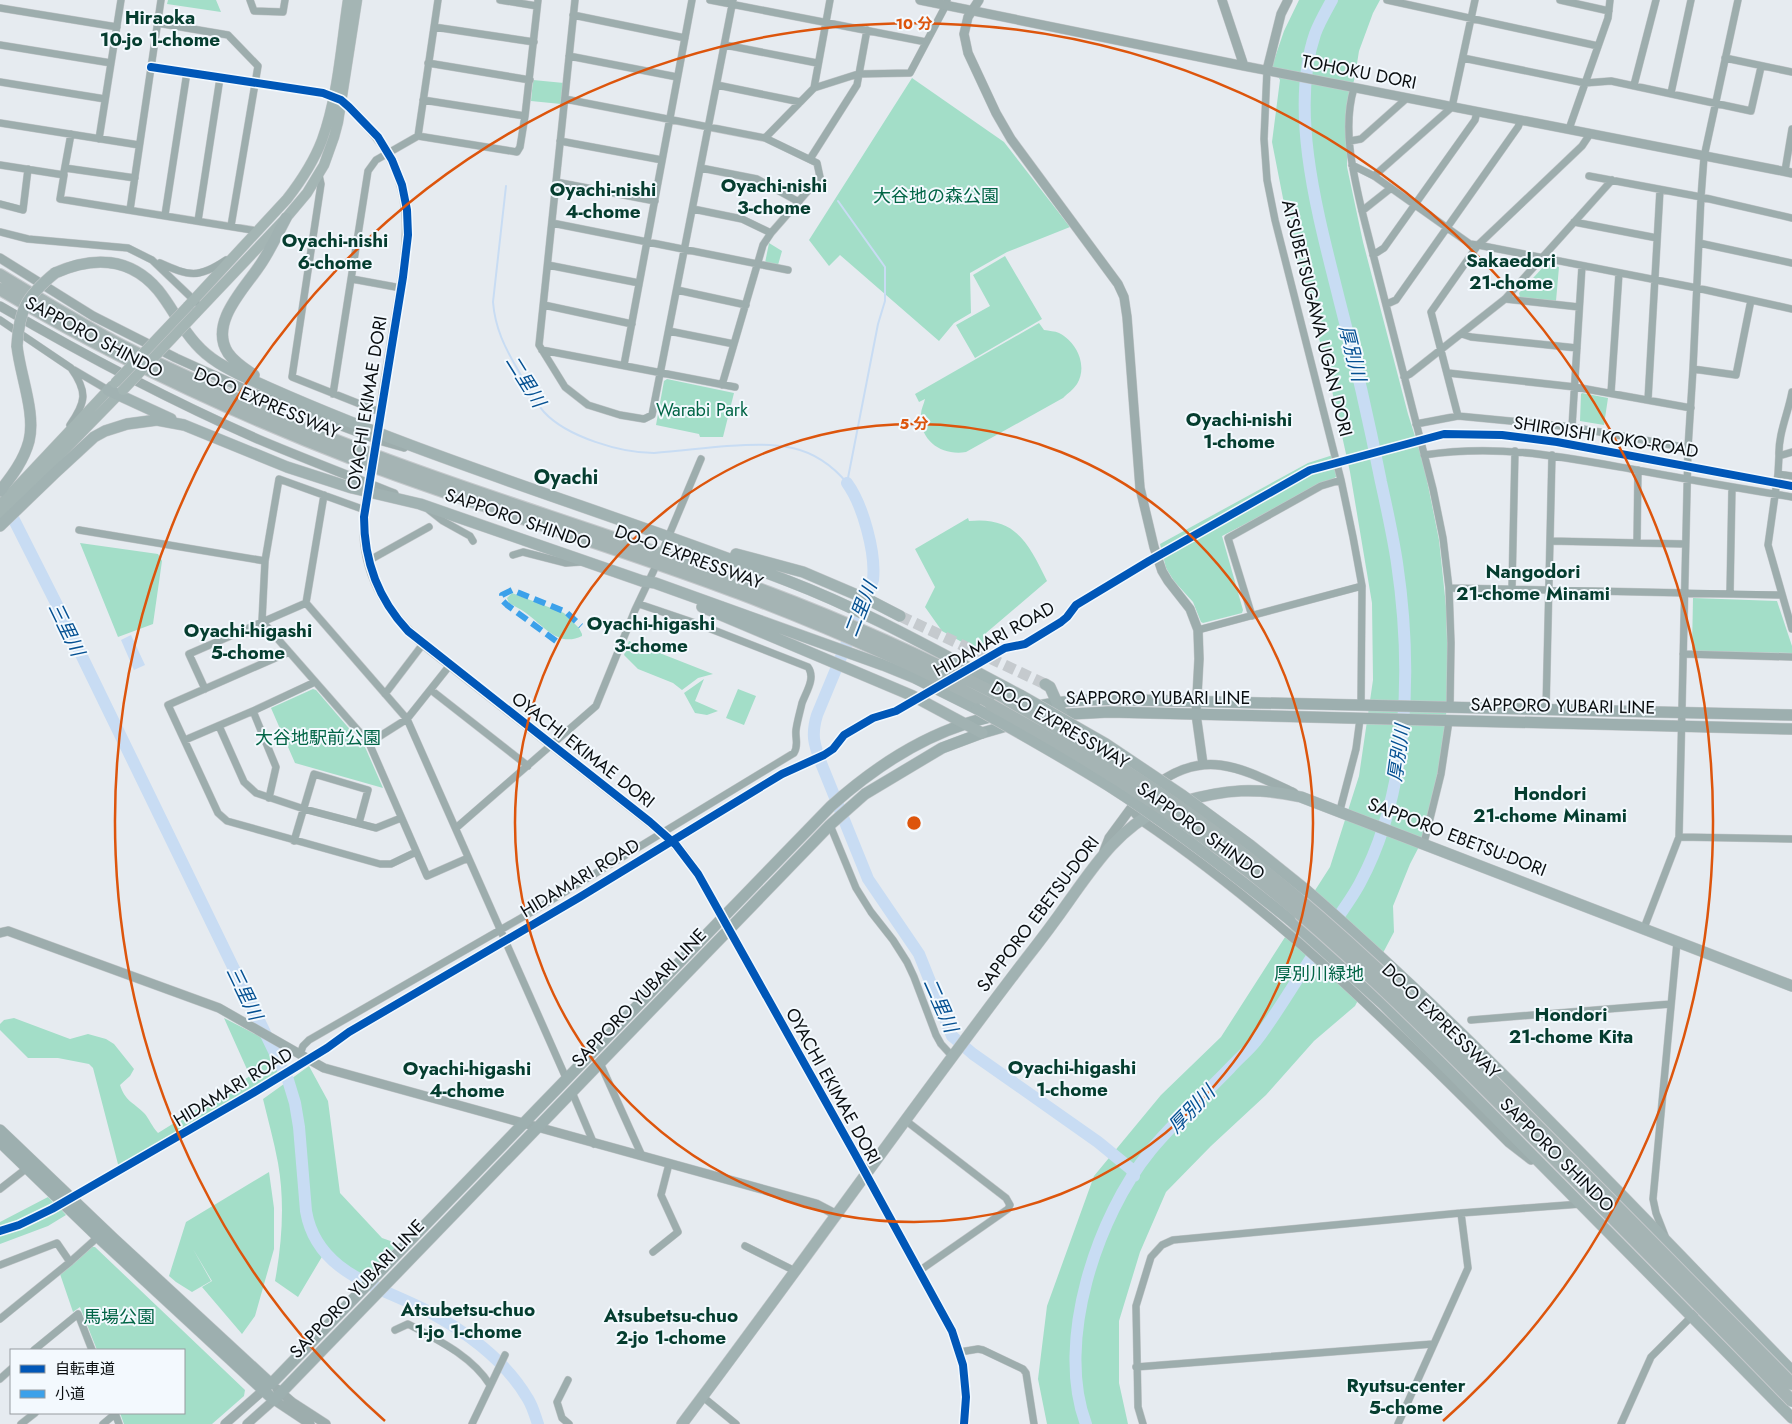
<svg xmlns="http://www.w3.org/2000/svg" width="1792" height="1424" font-family="Jost,'Noto Sans JP',sans-serif">
  <style>
    .green { fill: #a3dec8 }
    .water { fill: #c8dcf3 }
    .lines { fill: none; stroke-linecap: round; stroke-linejoin: round }
    .stream { stroke: #c8dcf3; stroke-width: 2 }
    .river { stroke: #c8dcf3; stroke-width: 12 }
    .trunk-tunnel { stroke: #c5cace; stroke-width: 11; stroke-dasharray: 11 5.5; stroke-linecap: butt }
    .minor-casing { stroke: #c4c8cb; stroke-width: 8 }
    .tertiary-casing { stroke: #c4c8cb; stroke-width: 10 }
    .secondary-casing { stroke: #c4c8cb; stroke-width: 11 }
    .primary-casing { stroke: #c4c8cb; stroke-width: 12 }
    .trunk-casing { stroke: #c4c8cb; stroke-width: 12 }
    .motorway-casing { stroke: #c4c8cb; stroke-width: 14 }
    .minor { stroke: #9dadad; stroke-width: 7 }
    .tertiary { stroke: #9dadad; stroke-width: 9 }
    .secondary { stroke: #a4b5b4; stroke-width: 10 }
    .primary { stroke: #9dafaf; stroke-width: 11 }
    .trunk { stroke: #a1b2b2; stroke-width: 11 }
    .motorway { stroke: #a5b4b4; stroke-width: 12 }
    .tertiary-bridge-casing { stroke: #c4c8cb; stroke-width: 10; stroke-linecap: butt }
    .secondary-bridge-casing { stroke: #c4c8cb; stroke-width: 11; stroke-linecap: butt }
    .trunk-bridge-casing { stroke: #c4c8cb; stroke-width: 12; stroke-linecap: butt }
    .motorway-bridge-casing { stroke: #c4c8cb; stroke-width: 14; stroke-linecap: butt }
    .tertiary-bridge { stroke: #9dadad; stroke-width: 9 }
    .secondary-bridge { stroke: #a4b5b4; stroke-width: 10 }
    .trunk-bridge { stroke: #a1b2b2; stroke-width: 11 }
    .motorway-bridge { stroke: #a5b4b4; stroke-width: 12 }
    .quiet { stroke: #3ca1ea; stroke-width: 6; stroke-dasharray: 12 6; stroke-linecap: butt }
    .cycleway-casing { stroke: #f3f9fe; stroke-width: 11 }
    .cycleway { stroke: #0057b8; stroke-width: 8 }
    .ring { fill: none; stroke: #dd550c; stroke-width: 2.5 }
    .labels { text-anchor: middle; stroke-width: 4; stroke-linejoin: round; paint-order: stroke }
    .street-label { font-size: 18px; fill: #0a0e10; stroke: #f3f9fe }
    .park-label { font-size: 18px; fill: #026546; stroke: #f3f9fe }
    .neighbourhood-label { font-size: 19px; font-weight: bold; fill: #053d2f; stroke: #f3f9fe }
    .water-label { font-size: 19px; font-style: italic; fill: #045092; stroke: #f3f9fe }
    .quarter-label { font-size: 20px; font-weight: bold; fill: #053d2f; stroke: #f3f9fe }
    .centre { fill: #dd550c; stroke: #f3f9fe; stroke-width: 2.5 }
    .ring-label { font-size: 15px; text-anchor: middle; font-weight: bold; fill: #dd550c; stroke: #f3f9fe; stroke-width: 4; stroke-linejoin: round; paint-order: stroke }
  </style>
  <rect width="100%" height="100%" fill="#e6ebf0"/>
  <path class="green" d="M168,0H216L221,12L167,4Z
    M1299,0H1380L1373,13L1359,51L1355,76L1347,110V167L1363,242L1408,414L1424,465L1439,540L1446,606L1448,675L1445,738L1424,837L1410,864L1393,906L1394,932L1355,1006L1314,1041L1266,1095L1211,1146L1166,1192L1140,1252L1119,1321V1383L1128,1424H1047L1038,1379L1047,1306L1094,1176L1161,1095L1221,1037L1330,867L1359,776L1373,680L1372,603L1350,472L1327,368L1289,229L1272,142L1280,80L1272,66L1284,31Z
    M912,78L1004,142L1070,227L1007,252L970,273L971,313L954,323L939,341L840,255L829,266L809,240Z
    M533,80L564,83L561,104L531,101Z
    M769,243L782,251L778,265L765,263Z
    M1005,256L1042,319L975,358L956,325L990,306L973,275Z
    M1546,264L1559,267L1556,301L1520,297L1519,293Z
    M1039,323L1044,330C1049,331 1055,331 1059,333C1077,342 1088,366 1077,384C1073,390 1068,393 1063,398L966,452C942,456 919,441 921,414C921,409 924,404 925,399L919,402L915,394Z
    M667,379L734,393L723,437H700L699,434L656,425L664,381Z
    M1582,393L1608,398L1604,425L1580,421L1581,394Z
    M1333,455L1338,476L1222,536L1243,610L1242,613L1203,623L1201,622L1193,602L1174,581L1166,568L1160,544L1308,463Z
    M968,518L969,521C1017,516 1029,545 1047,581L986,633L984,638L985,648L978,651L942,631L925,607L935,587L915,549Z
    M80,543L158,554L162,561L153,624L118,637Z
    M512,593L564,613L579,628L582,634V636C558,648 543,625 526,613C521,609 514,606 509,603L507,598Z
    M1693,598L1777,601L1792,646V653L1695,652L1692,650Z
    M629,641L713,674L698,678L682,690L673,683L638,669L624,655Z
    M704,679L695,701L718,711L707,715L695,713L684,693Z
    M313,689L316,690L365,747L383,788L295,763L271,708Z
    M738,689L756,696L744,725L726,718Z
    M14,1018L70,1039L88,1034L106,1039L114,1044L134,1069L130,1076L120,1085C125,1101 133,1102 144,1113C149,1118 152,1127 158,1133L250,1076L224,1018L265,1039L282,1074L123,1169L119,1168L93,1068L89,1064L58,1058H28L0,1030V1024L4,1020Z
    M309,1066L328,1101L340,1193L382,1238L399,1244L368,1280L323,1255L298,1297L275,1281C282,1243 285,1202 278,1163C274,1141 268,1120 263,1099Z
    M269,1172L274,1208V1249L255,1316L242,1334L202,1287L212,1281L193,1249L211,1281L192,1292L176,1282L169,1276L186,1222Z
    M48,1197L56,1205V1207H59L66,1215L48,1226L0,1244V1222Z
    M92,1247H95L245,1390L244,1396L212,1424H124L120,1413H184V1350H97L80,1307L73,1312L60,1274Z"/>
  <path class="water" d="M131,635L145,665L134,670L121,640Z"/>
  <g class="lines">
    <path class="stream" d="M506,186L493,302C495,328 505,348 518,370C526,384 533,400 544,412C567,437 621,453 654,453C679,451 703,448 727,446C776,443 813,442 847,483
      M838,201L885,267V301L878,324L847,483"/>
    <path class="river" d="M847,483C863,505 876,553 873,580L817,715C811,735 814,744 821,763L868,879L919,954L952,1036L973,1054L1098,1142L1131,1169L1134,1176
      M7,506L57,605L288,1080L295,1103L299,1127L306,1211C317,1276 384,1287 433,1314C469,1334 507,1363 528,1399C533,1407 535,1416 538,1424
      M1331,927C1341,913 1352,898 1360,883C1410,790 1412,664 1397,563C1393,536 1387,509 1381,482C1369,421 1355,360 1339,299C1320,222 1288,113 1315,34C1319,23 1326,11 1332,0
      M1086,1424C1055,1342 1097,1216 1151,1150C1175,1121 1204,1095 1230,1068C1238,1059 1248,1051 1256,1041C1279,1011 1298,977 1319,946"/>
    <path class="trunk-tunnel" d="M900,616L1045,684"/>
    <g class="minor-casing">
      <path id="minor" d="M250,0L254,11L283,12L285,0
        M500,0L537,6
        M575,0L539,345L565,387L588,405L620,415L644,419L652,415L733,0
        M710,0L926,42
        M1387,0L1598,46
        M1560,0L1609,11
        M0,8L117,27
        M573,15L685,38
        M157,23L228,35L258,66L231,226
        M434,27L534,42
        M0,45L111,63
        M725,45L817,63
        M569,56L677,77
        M1463,58L1585,83L1611,81L1751,111L1761,67
        M1725,58L1792,72
        M428,63L530,80
        M151,67L323,93L333,97
        M1267,70L1264,139L1267,180L1275,220L1341,480L1353,537L1362,586L1361,705
        M0,82L105,99
        M717,85L800,102
        M1634,85L1656,0
        M814,88L830,0
        M1354,88C1342,128 1353,172 1362,211L1433,489L1443,538L1449,588L1451,643L1450,707
        M1671,93L1691,0
        M565,99L765,138L817,163L820,177L771,233L763,245L722,385
        M423,100L525,116
        M0,123L139,145
        M1569,129L1608,18L1610,0
        M1590,134L1582,146L1478,245L1697,288L1792,309
        M418,136L438,0
        M765,138L814,88L858,74L910,73L946,5L947,0
        M99,139L121,0
        M560,141L662,160
        M1350,141L1361,139L1407,98
        M810,159L857,85L867,30
        M0,165L64,175L60,199L258,231
        M1352,165L1374,176L1470,244L1478,245L1431,312L1458,416
        M65,168L135,178
        M701,168L757,179L799,202
        M1785,171L1792,129
        M64,172L71,134
        M319,175L321,184L292,377L380,412
        M1374,176L1452,107L1475,0
        M1589,176L1701,197L1792,218
        M556,182L655,201
        M0,204L23,210L28,169
        M693,209L742,219L771,233
        M130,210L161,0
        M1362,211L1391,188
        M165,215L187,72
        M198,221L220,78
        M1574,222L1657,238
        M552,223L788,270
        M0,232L28,239L128,248L152,260L196,302
        M1699,243L1792,263
        M1373,255L1384,248L1475,120L1477,112
        M160,263C189,276 198,279 226,260
        M548,265L639,283
        M352,279L401,288
        M677,290L746,305
        M1505,299L1579,307
        M1387,304L1396,300L1518,127L1521,120
        M544,305L632,324
        M0,320L71,368C88,392 86,402 70,425
        M669,331L734,344
        M1462,334L1471,337L1577,348
        M542,350L735,387
        M624,365L692,0
        M1693,369L1736,375L1751,300
        M74,370L108,390
        M1448,373L1575,387L1691,408
        M1404,377L1410,374L1505,299L1612,180
        M1611,393L1619,273
        M333,394L368,171L376,160L418,136L517,152L520,147L525,116L538,0
        M1648,400L1660,190
        M1416,424L1458,416L1572,427L1688,448
        M1572,427L1582,266
        M1792,452L1779,456L1778,474L1768,545L1792,629
        M1424,455C1498,444 1558,456 1631,469C1685,479 1738,488 1792,497
        M1779,456C1778,434 1788,414 1792,392
        M1778,474L1792,476
        M324,495L306,603L407,719L566,1078
        M365,510L279,479L265,561L262,621L369,743L427,876L468,858
        M429,510L443,521L470,536L473,541
        M79,530L265,561
        M1550,541L1685,544
        M1637,542L1638,470
        M664,547L701,459
        M513,555L523,552L566,563L581,562
        M368,561L429,527
        M1449,588L1781,595
        M1512,588L1515,451
        M1730,593L1732,487
        M1252,616L1228,538L1321,486L1341,480
        M1198,630L1362,586
        M289,652L168,705L218,813L227,821L380,864H391L416,852
        M1683,654L1792,657
        M205,689L189,654L306,603
        M431,690L528,766
        M385,694L423,644
        M1546,709L1552,455
        M253,711L276,767L269,798
        M219,726L244,782L256,793L304,809L376,828L401,818
        M185,740L253,711L315,682
        M369,743L407,719L450,665
        M1340,810L1356,749L1360,719
        M830,825L856,888L871,912L893,940L907,962L914,977L936,1035L941,1044L952,1056
        M456,828L596,706L635,610L654,570
        M1679,837L1792,839
        M294,841L314,774L368,790L359,823
        M1424,843L1441,774L1449,721
        M1644,928L1679,837L1688,448L1693,369L1701,197L1704,157L1738,0
        M1471,1020L1671,1004
        M300,1054L303,1046L309,1040L535,910L794,753C799,745 795,739 796,730C797,722 800,712 802,703C806,692 816,678 808,667L698,624L639,604
        M600,1063L642,1156
        M572,1092L594,1144
        M905,1120L1006,1198L1010,1205L1008,1209L919,1271
        M0,1189L27,1168
        M1665,1236L1656,1213L1653,1199L1677,942
        M745,1246L795,1271
        M653,1252L678,1232L661,1195L669,1164
        M0,1265L57,1243L70,1262
        M0,1319L70,1262L99,1236
        M395,1330L408,1324C438,1340 472,1356 490,1385
        M34,1350L78,1314L92,1350
        M960,1352L978,1349L983,1350L1023,1369L1026,1373L1034,1424
        M1136,1367L1433,1344
        M0,1379L11,1369
        M568,1380L557,1402L562,1418L569,1424
        M703,1397L736,1424
        M115,1413L119,1424
        M21,1424L35,1413
        M103,1424L115,1414
        M472,1424L505,1355
        M1143,1424L1138,1407L1136,1306L1151,1257L1162,1245L1173,1240L1461,1213L1581,1204
        M1398,1424L1468,1268L1461,1213
        M1621,1424L1651,1357L1703,1305"/>
    </g>
    <g class="tertiary-casing">
      <path id="tertiary" d="M920,0L1244,66L1792,173
        M979,0L968,17L964,34L968,53L996,113L1011,139L1118,284L1124,297L1127,317L1140,488L1154,547L1162,571L1168,581L1190,609L1198,630L1199,659L1196,714L1203,764
        M1222,0L1244,66
        M1267,70L1281,14L1288,0
        M336,98C348,104 358,116 367,126C421,182 408,246 396,316C390,351 384,386 379,421
        M0,258L93,316L176,358L251,392L379,440L404,447
        M0,306C84,355 171,401 260,440C305,459 350,476 394,494
        M366,502C357,560 380,607 423,644L663,833L682,852L698,874L855,1154L952,1331L963,1365L966,1397L964,1424
        M1157,784C1207,747 1245,770 1294,793
        M1137,800L1134,804L1135,813L1141,820C1278,913 1393,1027 1509,1143L1531,1160
        M1104,851L1109,838L1134,804
        M0,933L8,931L219,1008L324,1068L816,1204L837,1215
        M277,1389L292,1402L326,1424
        M225,1424L267,1387
        M247,1424L274,1400L310,1424"/>
    </g>
    <g class="secondary-casing">
      <path id="secondary" d="M188,306L287,199C301,181 314,161 322,140C338,96 341,46 348,0
        M196,313L286,218L307,193L324,165L334,137L338,122L357,0
        M0,505L112,386
        M0,516L123,390"/>
    </g>
    <g class="primary-casing">
      <path id="primary" d="M1033,707C1067,699 1101,699 1135,700L1792,715
        M1053,715L1109,712L1792,729
        M0,1130L113,1238L271,1384L831,806C869,772 916,740 965,724C975,720 987,718 998,715
        M0,1142L98,1237L274,1400L830,825L865,794L942,748L982,733L1013,724"/>
    </g>
    <g class="trunk-casing">
      <path id="trunk" d="M55,273C93,256 130,257 158,290C172,307 181,328 196,344C209,359 226,368 245,377C421,458 608,511 788,581C869,612 945,656 1022,696
        M254,375C245,369 235,363 228,353C209,324 243,290 258,268C269,253 277,235 286,218
        M108,390L171,419
        M0,491C12,476 24,460 29,441C36,413 20,375 17,346
        M0,526L55,473L94,437L105,431L127,424L157,420L184,425L287,467L352,488L420,504L642,581L655,583L883,665L915,678L977,709
        M736,554L803,572L871,601L900,616
        M702,607L913,696L982,733
        M1045,684L1050,687L1062,714
        M1181,802C1226,789 1256,787 1301,797L1792,986
        M1306,890C1478,1040 1633,1208 1792,1371
        M1290,920L1384,1005L1792,1418
        M682,1424C798,1270 908,1113 1025,960C1040,941 1055,921 1069,901C1094,866 1119,828 1159,810"/>
    </g>
    <g class="motorway-casing">
      <path id="motorway" d="M0,275C41,300 82,325 124,347C176,373 231,397 285,420C442,486 607,532 767,592C850,623 930,660 1008,700
        M0,289C113,357 232,412 356,460C482,508 613,545 739,593C826,626 909,662 991,705"/>
    </g>
    <use href="#minor" class="minor"/>
    <use href="#tertiary" class="tertiary"/>
    <use href="#secondary" class="secondary"/>
    <use href="#primary" class="primary"/>
    <use href="#trunk" class="trunk"/>
    <use href="#motorway" class="motorway"/>
    <g class="tertiary-bridge-casing">
      <path id="tertiary-bridge" d="M366,502L379,421"/>
    </g>
    <g class="secondary-bridge-casing">
      <path id="secondary-bridge" d="M115,383L188,306
        M123,390L196,313"/>
    </g>
    <g class="trunk-bridge-casing">
      <path id="trunk-bridge" d="M17,346C19,309 27,296 55,273
        M1022,696L1106,744L1182,795L1250,845L1306,890
        M977,709C1021,734 1066,759 1109,786C1172,826 1232,873 1290,920"/>
    </g>
    <g class="motorway-bridge-casing">
      <path id="motorway-bridge" d="M1008,700C1087,745 1165,793 1237,849C1335,925 1421,1009 1508,1096C1603,1192 1697,1288 1792,1384
        M991,705C1073,750 1151,798 1226,854C1330,933 1422,1026 1514,1118C1607,1212 1700,1306 1792,1401"/>
    </g>
    <use href="#tertiary-bridge" class="tertiary-bridge"/>
    <use href="#secondary-bridge" class="secondary-bridge"/>
    <use href="#trunk-bridge" class="trunk-bridge"/>
    <use href="#motorway-bridge" class="motorway-bridge"/>
    <path class="quiet" d="M556,641L507,605L502,600V595L512,590L566,612L581,626"/>
    <g class="cycleway-casing">
      <path id="cycleway" d="M151,67L323,93L341,100L349,107L378,137L392,160L402,185L407,210L408,235L403,277L364,517C364,561 378,599 408,631L650,822L676,845L698,874L855,1154L952,1331L963,1365L966,1397L964,1424
        M0,1231L19,1225L52,1209L253,1093L327,1048L349,1032L580,897L782,774L824,755L833,749L844,735L873,718L896,711L998,652L1005,648L1025,644L1061,622L1067,617L1076,605L1149,561L1310,470L1444,434L1502,435L1557,442L1792,486"/>
    </g>
    <use href="#cycleway" class="cycleway"/>
  </g>
  <g class="ring">
    <circle cx="914" cy="823" r="399"/>
    <path d="M385 1421A799 799 0 1 1 1443 1421"/>
  </g>
  <g class="labels">
    <g class="street-label">
      <text transform="translate(1359 72) rotate(11)" y="6">TOHOKU DORI</text>
      <text transform="translate(1317 318) rotate(76)" y="6">ATSUBETSUGAWA UGAN DORI</text>
      <text transform="translate(94 337) rotate(28)" y="6">SAPPORO SHINDO</text>
      <text transform="translate(267 403) rotate(23)" y="6">DO-O EXPRESSWAY</text>
      <text transform="translate(367 403) rotate(-81)" y="6">OYACHI EKIMAE DORI</text>
      <text transform="translate(1606 437) rotate(9)" y="6">SHIROISHI KOKO-ROAD</text>
      <text transform="translate(518 519) rotate(19)" y="6">SAPPORO SHINDO</text>
      <text transform="translate(689 557) rotate(20)" y="6">DO-O EXPRESSWAY</text>
      <text transform="translate(994 639) rotate(-29)" y="6">HIDAMARI ROAD</text>
      <text x="1158" y="704">SAPPORO YUBARI LINE</text>
      <text transform="translate(1563 706) rotate(1)" y="6">SAPPORO YUBARI LINE</text>
      <text transform="translate(1060 725) rotate(30)" y="6">DO-O EXPRESSWAY</text>
      <text transform="translate(583 750) rotate(38)" y="6">OYACHI EKIMAE DORI</text>
      <text transform="translate(1201 831) rotate(36)" y="6">SAPPORO SHINDO</text>
      <text transform="translate(1457 837) rotate(21)" y="6">SAPPORO EBETSU-DORI</text>
      <text transform="translate(580 878) rotate(-31)" y="6">HIDAMARI ROAD</text>
      <text transform="translate(1038 914) rotate(-53)" y="6">SAPPORO EBETSU-DORI</text>
      <text transform="translate(639 998) rotate(-46)" y="6">SAPPORO YUBARI LINE</text>
      <text transform="translate(1441 1021) rotate(44)" y="6">DO-O EXPRESSWAY</text>
      <text transform="translate(833 1086) rotate(61)" y="6">OYACHI EKIMAE DORI</text>
      <text transform="translate(233 1087) rotate(-31)" y="6">HIDAMARI ROAD</text>
      <text transform="translate(1557 1155) rotate(45)" y="6">SAPPORO SHINDO</text>
      <text transform="translate(357 1289) rotate(-46)" y="6">SAPPORO YUBARI LINE</text>
    </g>
    <g class="park-label">
      <text x="936" y="202">大谷地の森公園</text>
      <text x="702" y="416">Warabi Park</text>
      <text x="318" y="744">大谷地駅前公園</text>
      <text x="1319" y="980">厚別川緑地</text>
      <text x="119" y="1323">馬場公園</text>
    </g>
    <g class="neighbourhood-label">
      <text x="160" y="24">Hiraoka<tspan x="160" dy="22">10-jo 1-chome</tspan></text>
      <text x="774" y="192">Oyachi-nishi<tspan x="774" dy="22">3-chome</tspan></text>
      <text x="603" y="196">Oyachi-nishi<tspan x="603" dy="22">4-chome</tspan></text>
      <text x="335" y="247">Oyachi-nishi<tspan x="335" dy="22">6-chome</tspan></text>
      <text x="1511" y="267">Sakaedori<tspan x="1511" dy="22">21-chome</tspan></text>
      <text x="1239" y="426">Oyachi-nishi<tspan x="1239" dy="22">1-chome</tspan></text>
      <text x="1533" y="578">Nangodori<tspan x="1533" dy="22">21-chome Minami</tspan></text>
      <text x="651" y="630">Oyachi-higashi<tspan x="651" dy="22">3-chome</tspan></text>
      <text x="248" y="637">Oyachi-higashi<tspan x="248" dy="22">5-chome</tspan></text>
      <text x="1550" y="800">Hondori<tspan x="1550" dy="22">21-chome Minami</tspan></text>
      <text x="1571" y="1021">Hondori<tspan x="1571" dy="22">21-chome Kita</tspan></text>
      <text x="1072" y="1074">Oyachi-higashi<tspan x="1072" dy="22">1-chome</tspan></text>
      <text x="467" y="1075">Oyachi-higashi<tspan x="467" dy="22">4-chome</tspan></text>
      <text x="468" y="1316">Atsubetsu-chuo<tspan x="468" dy="22">1-jo 1-chome</tspan></text>
      <text x="671" y="1322">Atsubetsu-chuo<tspan x="671" dy="22">2-jo 1-chome</tspan></text>
      <text x="1406" y="1392">Ryutsu-center<tspan x="1406" dy="22">5-chome</tspan></text>
    </g>
    <g class="water-label">
      <text transform="translate(1353 353) rotate(76)" y="7">厚別川</text>
      <text transform="translate(526 381) rotate(58)" y="7">二里川</text>
      <text transform="translate(860 609) rotate(-69)" y="7">二里川</text>
      <text transform="translate(67 629) rotate(64)" y="7">三里川</text>
      <text transform="translate(1398 753) rotate(-82)" y="7">厚別川</text>
      <text transform="translate(245 993) rotate(64)" y="7">三里川</text>
      <text transform="translate(941 1005) rotate(66)" y="7">二里川</text>
      <text transform="translate(1191 1109) rotate(-46)" y="7">厚別川</text>
    </g>
    <g class="quarter-label">
      <text x="566" y="484">Oyachi</text>
    </g>
  </g>
  <circle cx="914" cy="823" r="8" class="centre"/>
  <g class="ring-label">
    <text x="914" y="29">10 分</text>
    <text x="914" y="429">5 分</text>
  </g>
  <rect x="10" y="1349" width="175" height="65" fill="#f3f9fe" stroke="#969b9f"/>
  <rect x="20" y="1365" width="25" height="8" fill="#0057b8" stroke="#969b9f"/>
  <text x="55" y="1374" font-size="15" fill="#0a0e10">自転車道</text>
  <rect x="20" y="1390" width="25" height="8" fill="#3ca1ea" stroke="#969b9f"/>
  <text x="55" y="1399" font-size="15" fill="#0a0e10">小道</text>
</svg>
